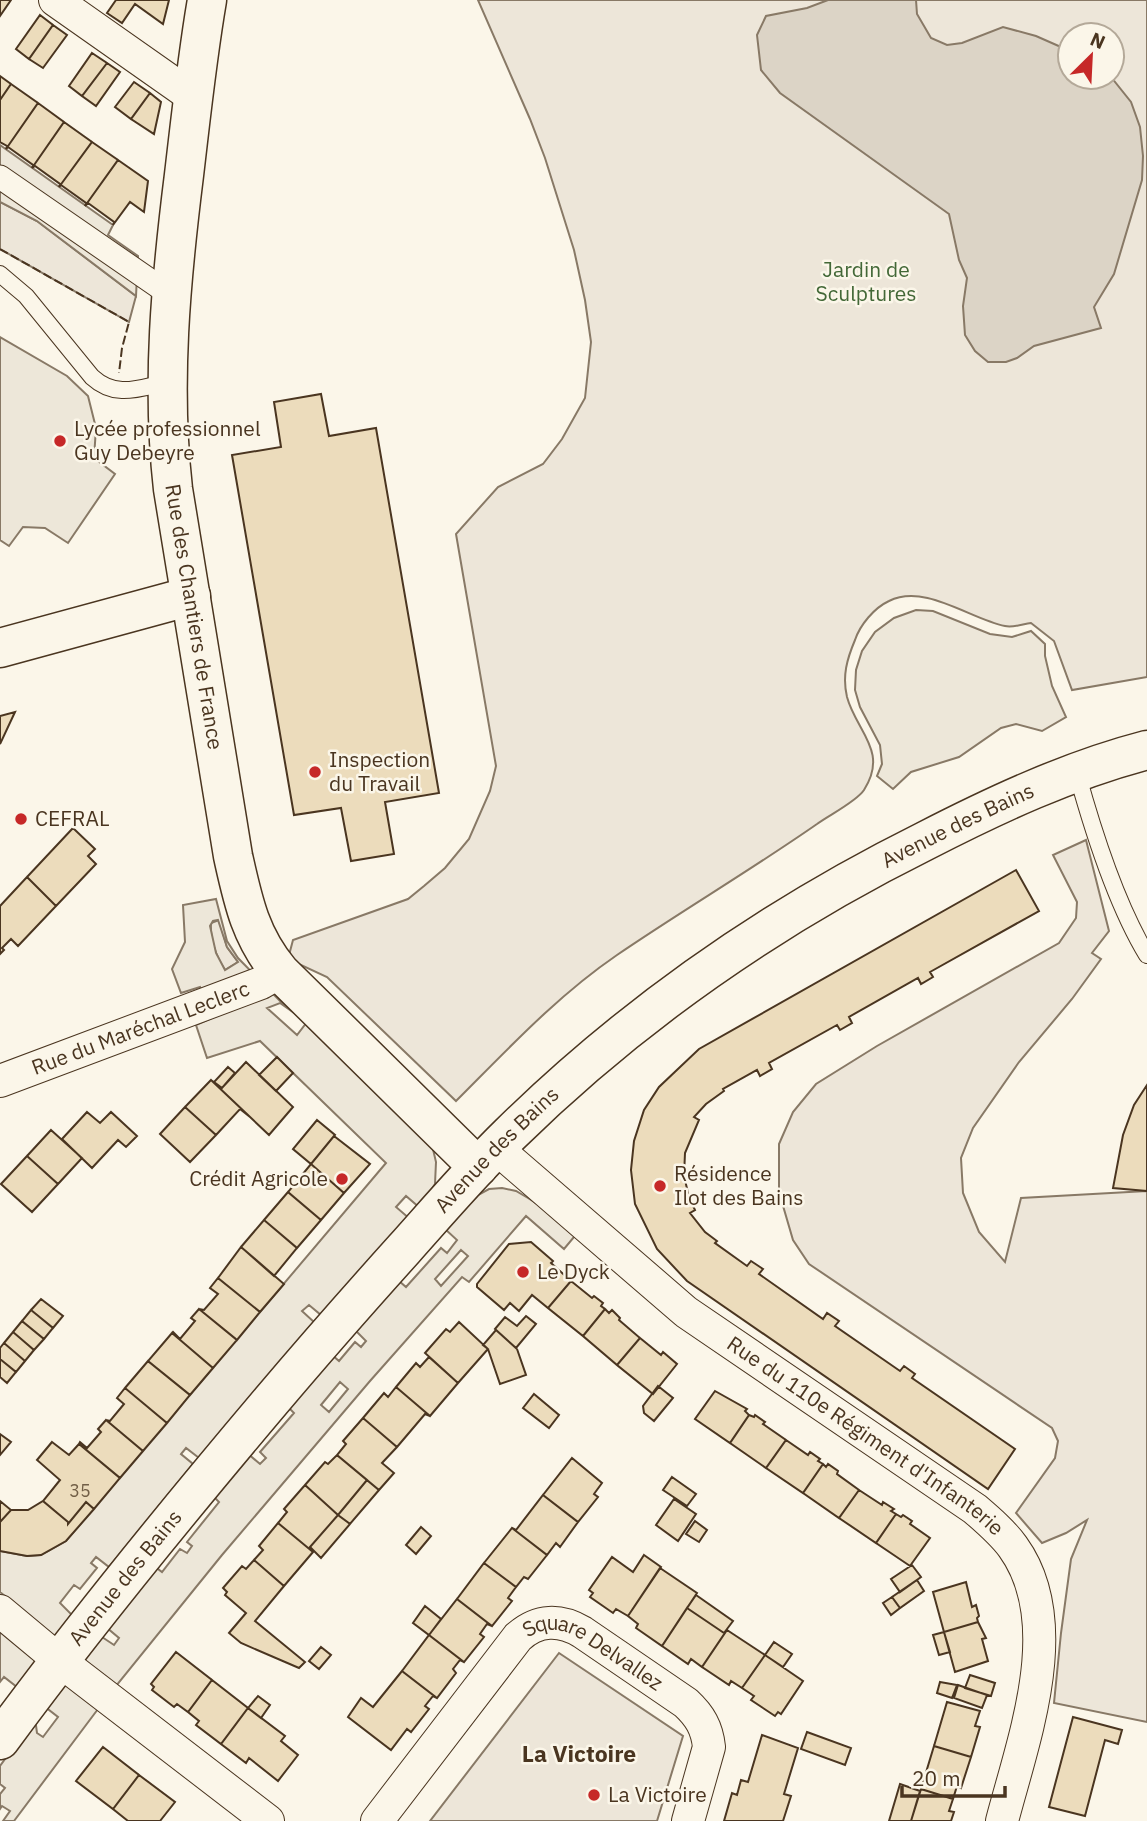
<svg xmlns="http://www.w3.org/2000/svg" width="1147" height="1821" font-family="'IBM Plex Sans',sans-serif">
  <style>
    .green { fill: #ede6d9; stroke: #887966; stroke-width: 2; fill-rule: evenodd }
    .parking { fill: #ede7d9; stroke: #887966; stroke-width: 2; fill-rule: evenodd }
    .water { fill: #dcd4c6; stroke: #887966; stroke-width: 2 }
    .building { fill: #ecdcbc; stroke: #4a3520; stroke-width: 2 }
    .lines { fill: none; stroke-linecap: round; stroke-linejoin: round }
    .service-casing { stroke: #4a3520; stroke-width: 18 }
    .pedestrian-casing { stroke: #4a3520; stroke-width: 25 }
    .minor-casing { stroke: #4a3520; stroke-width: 34 }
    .tertiary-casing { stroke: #4a3520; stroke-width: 41 }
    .service { stroke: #fbf6e9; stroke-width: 16 }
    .pedestrian { stroke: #fbf6e9; stroke-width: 23 }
    .minor { stroke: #fbf6e9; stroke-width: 32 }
    .tertiary { stroke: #fbf6e9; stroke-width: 38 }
    .fence { stroke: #4a3520; stroke-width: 2; stroke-dasharray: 9 3.5; stroke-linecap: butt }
    .poi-dot { fill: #c62828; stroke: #fbf6e9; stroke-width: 2.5 }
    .labels { text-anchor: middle; stroke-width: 5; stroke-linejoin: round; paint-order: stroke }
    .number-label { font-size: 18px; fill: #725f47 }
    .park-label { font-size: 21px; fill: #436837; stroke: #fbf6e9 }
    .poi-label { font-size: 21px; fill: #4a3520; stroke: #fbf6e9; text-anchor: start }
    .street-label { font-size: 21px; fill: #4a3520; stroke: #fbf6e9 }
    .neighbourhood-label { font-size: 23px; font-weight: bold; fill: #4a3520; stroke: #fbf6e9 }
  </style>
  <rect width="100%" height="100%" fill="#fbf6e9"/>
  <path class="green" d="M478,0H1147V677L1072,690L1054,641L1031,623C1023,624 1013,628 1005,626C970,619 925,583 889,601C874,608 860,625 855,640C847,659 842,676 847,697C856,731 889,751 864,790C856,802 829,815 817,824C751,870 683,910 617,955C557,996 507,1050 456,1101L327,977L288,959L293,940L408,899L424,886L445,868L469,839L490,791L496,766L456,534L498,487L543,464L562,439L585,398L591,342L585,300L574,250L545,158L530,119ZM1070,35H1112V77H1070Z
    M0,202L37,221L136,296L129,322L0,249Z
    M1086,840L1109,931L1092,953L1101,959L1072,999L1019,1062L973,1128L961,1158L963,1193L979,1232L1005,1262L1021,1198L1147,1191V1722L1054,1703L1061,1633L1071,1559L1087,1520L1066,1533L1042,1543L1016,1513L1055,1458L1058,1441L1052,1428L809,1264L793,1240L779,1192V1144L793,1112L816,1084L877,1046L1059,943L1076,918L1077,902L1053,855Z
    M219,920L227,947L238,962L225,970C216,957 210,939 211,923Z
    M559,1653L683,1736L657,1821H430Z"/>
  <path class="parking" d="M0,145L113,225L108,235L138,256L136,296L37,221L0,202Z
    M0,337L67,376L88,396L96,428L94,458L115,474L68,543L45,528L23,527L9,546L0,540Z
    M916,610L933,611L990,634L1012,637L1031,631L1045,644V656L1052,686L1066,717L1042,731L1016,724L1001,728L959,757L911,772L893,789L877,776L882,764L880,745L860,707L855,690L856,670L862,651L875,632L894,618Z
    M216,899L227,941L238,958L280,1001L311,1022L432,1145L436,1162L435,1184L420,1208L406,1196L396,1207L410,1219L321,1315L309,1305L302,1311L314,1322L199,1458L186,1448L181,1454L193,1464L109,1567L96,1557L91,1563L97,1568L80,1589L74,1585L60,1603L72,1615L17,1687L4,1677L0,1682V1630L18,1607L0,1592V1551L27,1556L41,1555L66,1541L386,1163L260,1041L207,1058L196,1025L212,1018L200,987L181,993L172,969L185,942L183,905ZM218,920L227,947L238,962L225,970L216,953L210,926L213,921ZM280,1003L307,1022L297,1035L267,1008Z
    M502,1188L516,1191L528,1198L579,1231L564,1249L526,1216L469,1282L462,1277L370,1381L222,1555L107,1697L14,1821H3L10,1811L2,1806L0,1809V1794L5,1788L0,1784V1766L35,1718L37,1733L43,1737L58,1717L44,1706L99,1635L114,1645L119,1638L106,1627L154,1566L162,1572L180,1549L187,1553L192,1546L187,1542L219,1502L212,1495L247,1453L260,1464L266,1458L260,1452L294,1413L287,1406L332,1355L339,1361L355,1342L361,1347L366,1341L355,1330L399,1281L406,1287L441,1248L447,1253L457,1240L445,1229L478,1195L489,1189ZM461,1250L468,1256L441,1286L435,1279ZM340,1382L348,1389L329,1412L321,1405Z"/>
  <path class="water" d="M828,0H916L917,14L931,38L947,45L962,43L1003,27L1036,36L1070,51V77H1111L1131,102L1140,127L1143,156L1142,180L1114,274L1094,307L1101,328L1034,346L1017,358L1006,362H988L975,351L965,335L963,306L967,278L959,260L949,214L780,93L761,70L757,35L766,16L807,8Z"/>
  <path class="building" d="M0,0H11L0,16Z
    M116,0H169L163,24L135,4L122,23L107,13Z
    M40,15L53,25L29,59L16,49Z
    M53,25L67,35L43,68L29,59Z
    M92,53L107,63L82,96L69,86Z
    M107,63L120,72L96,106L82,96Z
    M0,76L11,84L0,100Z
    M134,82L150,93L131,119L115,107Z
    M11,84L38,103L6,149L7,146L0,142V100Z
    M150,93L161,102L154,134L131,119Z
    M38,103L64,122L32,168L33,165L8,147L6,149Z
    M64,122L92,142L59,187L60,184L35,166L32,168Z
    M92,142L118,160L85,206L86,203L61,185L59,187Z
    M118,160L148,181L144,212L130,202L113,225L114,222L88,203L85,206Z
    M321,394L329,436L376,428L439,793L385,802L394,854L351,861L341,808L294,815L232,455L281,447L274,402Z
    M15,712L0,744V716Z
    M73,828L95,849L88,856L96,864L56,906L27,877Z
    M1016,870L1039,911L930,972L933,977L921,984L918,978L849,1017L852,1023L840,1030L837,1025L769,1063L772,1069L760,1076L757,1070L723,1089L724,1091L706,1104L694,1117L699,1120L685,1153L684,1176L689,1197L695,1210L690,1213L705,1232L717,1241L715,1243L747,1266L751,1261L763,1269L759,1274L823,1319L827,1313L839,1321L835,1326L900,1371L904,1366L915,1374L912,1378L1015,1449L988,1489L687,1281L657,1249L635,1204L631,1170L634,1141L644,1110L659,1087L699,1049Z
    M27,877L56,906L18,946L11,939L2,948L4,950L0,954V906Z
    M277,1057L293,1073L276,1091L259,1075Z
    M246,1062L293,1107L269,1135L211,1080L222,1088Z
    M228,1067L235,1073L222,1088L214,1082Z
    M211,1080L250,1117L240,1109L216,1135L185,1107Z
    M1147,1085V1191L1113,1188L1123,1135L1134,1105Z
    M185,1107L216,1135L190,1162L160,1134Z
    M87,1112L100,1123L111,1112L137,1136L126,1147L118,1140L92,1168L62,1139Z
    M317,1120L335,1135L311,1164L293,1149Z
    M51,1130L82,1158L58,1184L27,1156Z
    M334,1136L370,1164L344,1193L311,1164Z
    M27,1156L58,1184L32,1212L1,1184Z
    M311,1164L344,1193L321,1220L288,1192Z
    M288,1192L321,1220L297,1248L264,1220Z
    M264,1220L297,1248L274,1276L241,1247Z
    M531,1242L553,1261L551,1263L571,1281L548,1308L532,1295L519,1311L510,1303L504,1310L477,1287V1284L509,1244Z
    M241,1247L284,1284L260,1312L218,1278Z
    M218,1278L260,1312L237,1340L199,1309L204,1310L218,1294L210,1288Z
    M571,1281L592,1298L594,1296L603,1303L601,1306L605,1309L583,1336L548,1308Z
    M41,1299L63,1316L53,1328L31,1310Z
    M199,1309L237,1340L213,1368L172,1333L173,1332L180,1339L195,1321L191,1318Z
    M605,1309L609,1313L612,1310L620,1318L619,1320L640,1338L617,1365L583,1336Z
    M31,1310L53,1328L44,1339L22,1321Z
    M526,1316L536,1324L516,1348L495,1329L505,1317L517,1326Z
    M22,1321L44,1339L34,1350L13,1332Z
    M459,1322L488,1349L458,1383L425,1353L446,1329L450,1332Z
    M496,1330L517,1349L526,1375L500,1384L488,1349L483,1345Z
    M13,1332L34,1350L25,1361L4,1343Z
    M172,1333L213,1368L190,1395L148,1361Z
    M640,1338L661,1355L663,1352L677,1364L653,1394L617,1365Z
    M4,1343L25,1361L16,1372L0,1359V1348Z
    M429,1357L458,1383L430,1416L396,1387L416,1363L420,1367Z
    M0,1359L16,1372L7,1383L0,1377Z
    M148,1361L190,1395L167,1423L125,1388Z
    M658,1386L673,1398L654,1421L644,1413L643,1406Z
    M396,1387L430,1416L425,1414L397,1447L363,1418L384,1393L388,1397Z
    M125,1388L167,1423L143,1451L106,1420L110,1421L124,1404L117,1398Z
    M715,1391L747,1409L745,1411L749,1415L730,1443L695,1419Z
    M534,1394L559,1415L549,1428L523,1408Z
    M749,1415L754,1417L755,1415L765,1422L763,1424L786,1440L766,1468L730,1443Z
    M363,1418L397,1447L382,1463L394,1473L379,1490L337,1455L346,1444L343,1441Z
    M106,1420L143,1451L120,1478L79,1444L80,1442L87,1448L101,1432L98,1429Z
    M0,1434L11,1442L0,1455Z
    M786,1440L808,1455L810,1452L820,1459L818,1461L823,1464L803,1493L766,1468Z
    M52,1442L69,1455L79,1444L120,1478L94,1509L86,1502L68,1524V1522L43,1501L60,1480L37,1460Z
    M337,1455L367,1480L338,1515L305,1485L325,1462L328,1464Z
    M572,1458L602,1483L594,1494L598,1497L578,1522L543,1495Z
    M823,1464L826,1467L828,1464L838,1471L837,1474L859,1490L839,1518L803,1493Z
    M672,1477L696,1494L687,1506L663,1490Z
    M367,1480L379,1490L350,1524L338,1515Z
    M305,1485L338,1515L310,1547L313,1552L278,1523L287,1512L284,1509Z
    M859,1490L882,1505L883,1502L894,1509L891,1511L896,1514L876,1543L839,1518Z
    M543,1495L578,1522L560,1547L556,1543L547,1555L512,1528L516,1530Z
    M674,1499L696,1514L678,1541L656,1525Z
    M0,1501L11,1510L0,1522Z
    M43,1501L68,1522V1524L86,1502L94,1509L66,1541L41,1555L27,1556L0,1551V1522L11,1510H28Z
    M896,1514L901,1517L903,1515L912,1521L910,1524L930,1538L910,1566L876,1543Z
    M338,1515L350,1524L321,1558L310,1547Z
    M695,1521L707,1530L699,1542L686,1534Z
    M278,1523L313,1552L284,1586L254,1560L263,1550L259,1546Z
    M421,1527L431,1536L416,1554L406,1545Z
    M512,1528L547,1555L528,1579L524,1577L516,1587L484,1563Z
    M644,1555L661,1567L628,1616L616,1609L613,1613L590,1597L593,1593L589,1590L612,1557L633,1572Z
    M254,1560L284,1586L255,1621L305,1662L299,1668L241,1643L229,1633L246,1613L225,1595L227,1592L223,1588L242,1566L246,1569Z
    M484,1563L516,1587L508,1598L512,1601L492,1626L457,1599Z
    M912,1565L921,1577L900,1592L891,1579Z
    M660,1568L697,1593L662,1646L636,1628L638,1624L628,1616Z
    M917,1580L924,1591L900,1608L892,1597Z
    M966,1582L972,1607L976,1605L979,1616L977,1618L978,1622L944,1632L933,1592Z
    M696,1595L733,1621L724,1633L687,1608Z
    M892,1597L900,1608L891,1615L883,1603Z
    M457,1599L492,1626L487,1624L480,1634L484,1637L464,1662L429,1635Z
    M425,1606L441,1619L429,1635L413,1623Z
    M687,1608L724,1633L727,1630L702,1667L691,1659L688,1664L662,1646Z
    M978,1622L986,1638L982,1639L988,1661L955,1672L944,1632Z
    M727,1630L765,1655L742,1688L731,1681L729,1685L702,1667Z
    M944,1632L950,1652L939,1655L933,1635Z
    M429,1635L464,1662L460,1660L453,1669L456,1673L437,1698L402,1671Z
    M774,1642L792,1654L783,1667L765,1655Z
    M321,1647L331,1655L319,1669L309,1661Z
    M176,1652L212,1680L188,1712L177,1704L174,1707L152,1690L154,1687L151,1684Z
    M765,1655L803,1681L781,1714L778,1712L775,1716L751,1700L754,1696L742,1688Z
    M402,1671L437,1698L433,1696L425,1706L429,1709L411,1732L407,1729L391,1750L348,1717L361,1698L373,1707Z
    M970,1675L995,1683L991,1696L965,1688Z
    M212,1680L248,1708L221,1744L196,1725L199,1721L188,1712Z
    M940,1682L957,1685L952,1698L937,1693Z
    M958,1685L987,1695L982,1708L954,1698Z
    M258,1696L270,1705L261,1718L248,1708Z
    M947,1702L980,1711L975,1726L980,1727L971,1757L934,1746Z
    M248,1708L285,1736L281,1741L298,1755L278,1781L249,1758L246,1763L221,1744Z
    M1073,1717L1122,1730L1118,1744L1105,1740L1085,1816L1049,1807Z
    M807,1732L851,1748L845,1765L801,1749Z
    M762,1735L798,1748L784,1794L791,1796L783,1821H724L732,1793L737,1795L741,1780L748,1782Z
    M934,1746L971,1757L961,1788L957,1786L953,1799L921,1789Z
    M103,1747L139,1775L113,1809L76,1781Z
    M139,1775L175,1802L160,1821H128L113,1809Z
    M900,1784L920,1791L911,1821H889Z
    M921,1789L953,1799L949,1811L954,1812L951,1821H911Z"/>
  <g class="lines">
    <g class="service-casing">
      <path id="service" d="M0,274L26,296L92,377C116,399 139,388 168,382
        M1077,773C1093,831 1116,904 1147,955"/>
    </g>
    <g class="pedestrian-casing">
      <path id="pedestrian" d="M0,177L171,295"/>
    </g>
    <g class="minor-casing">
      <g id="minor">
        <path d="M55,0L193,97"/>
        <path id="s1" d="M0,1081L261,983L280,972"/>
        <path id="s2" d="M496,1148L686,1312L975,1509C989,1521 1003,1533 1013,1547C1068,1623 1023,1740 1002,1821"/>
        <path d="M0,1611L60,1661L268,1821"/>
        <path id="s3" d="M377,1821L518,1637C538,1619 560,1619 582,1632L686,1703C700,1716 707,1728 709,1747L688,1821"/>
      </g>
    </g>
    <g class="tertiary-casing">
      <g id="tertiary">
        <path id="s4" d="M207,0C197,58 191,116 184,175C171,279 161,384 173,489L233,856C243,901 250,936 280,972L478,1167"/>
        <path d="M0,648L191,596"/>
        <path id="s5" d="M0,1740C86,1623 178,1511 271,1401C315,1349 359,1299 404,1249C438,1211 472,1171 509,1135C631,1015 772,917 925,841C995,805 1070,770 1147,750"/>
      </g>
    </g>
    <use href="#service" class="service"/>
    <use href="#pedestrian" class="pedestrian"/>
    <use href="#minor" class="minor"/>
    <use href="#tertiary" class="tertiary"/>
    <path class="fence" d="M0,249L129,322L122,348L119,373"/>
  </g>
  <g class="poi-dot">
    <circle cx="60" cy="441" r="7"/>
    <circle cx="315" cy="772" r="7"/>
    <circle cx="21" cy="819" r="7"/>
    <circle cx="342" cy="1179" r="7"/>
    <circle cx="660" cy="1186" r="7"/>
    <circle cx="523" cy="1272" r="7"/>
    <circle cx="594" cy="1795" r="7"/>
  </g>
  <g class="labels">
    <g class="number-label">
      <text x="80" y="1497">35</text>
    </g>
    <g class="park-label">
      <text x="866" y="277">Jardin de<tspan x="866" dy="24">Sculptures</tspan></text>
    </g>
    <g class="poi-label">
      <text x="74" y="436">Lycée professionnel<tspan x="74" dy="24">Guy Debeyre</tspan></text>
      <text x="329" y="767">Inspection<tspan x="329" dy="24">du Travail</tspan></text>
      <text x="35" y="826">CEFRAL</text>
      <text x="674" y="1181">Résidence<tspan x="674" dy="24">Ilot des Bains</tspan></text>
      <text x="328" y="1186" text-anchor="end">Crédit Agricole</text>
      <text x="537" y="1279">Le Dyck</text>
      <text x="608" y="1802">La Victoire</text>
    </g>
    <g class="street-label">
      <text dy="7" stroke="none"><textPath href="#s4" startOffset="621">Rue des Chantiers de France</textPath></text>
      <text dy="7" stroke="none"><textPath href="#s5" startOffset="1339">Avenue des Bains</textPath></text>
      <text dy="7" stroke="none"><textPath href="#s1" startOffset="150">Rue du Maréchal Leclerc</textPath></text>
      <text dy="7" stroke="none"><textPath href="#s5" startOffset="772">Avenue des Bains</textPath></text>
      <text dy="7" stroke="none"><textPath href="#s2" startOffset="469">Rue du 110e Régiment d'Infanterie</textPath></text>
      <text dy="7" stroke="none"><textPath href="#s5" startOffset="205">Avenue des Bains</textPath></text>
      <text dy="7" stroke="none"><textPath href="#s3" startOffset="318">Square Delvallez</textPath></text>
    </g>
    <g class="neighbourhood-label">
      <text x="579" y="1762">La Victoire</text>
    </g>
  </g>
  <g transform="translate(1091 56) rotate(24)"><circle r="33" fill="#fbf6e9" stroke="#b4a999" stroke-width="2"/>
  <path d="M0-5L12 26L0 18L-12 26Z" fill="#c62828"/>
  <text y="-10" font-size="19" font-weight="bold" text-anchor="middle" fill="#4a3520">N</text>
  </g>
  <path d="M902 1786v10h103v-10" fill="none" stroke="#4a3520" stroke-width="3.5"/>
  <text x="912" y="1786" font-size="21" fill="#4a3520" stroke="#fbf6e9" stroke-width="5" paint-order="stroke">20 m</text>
</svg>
